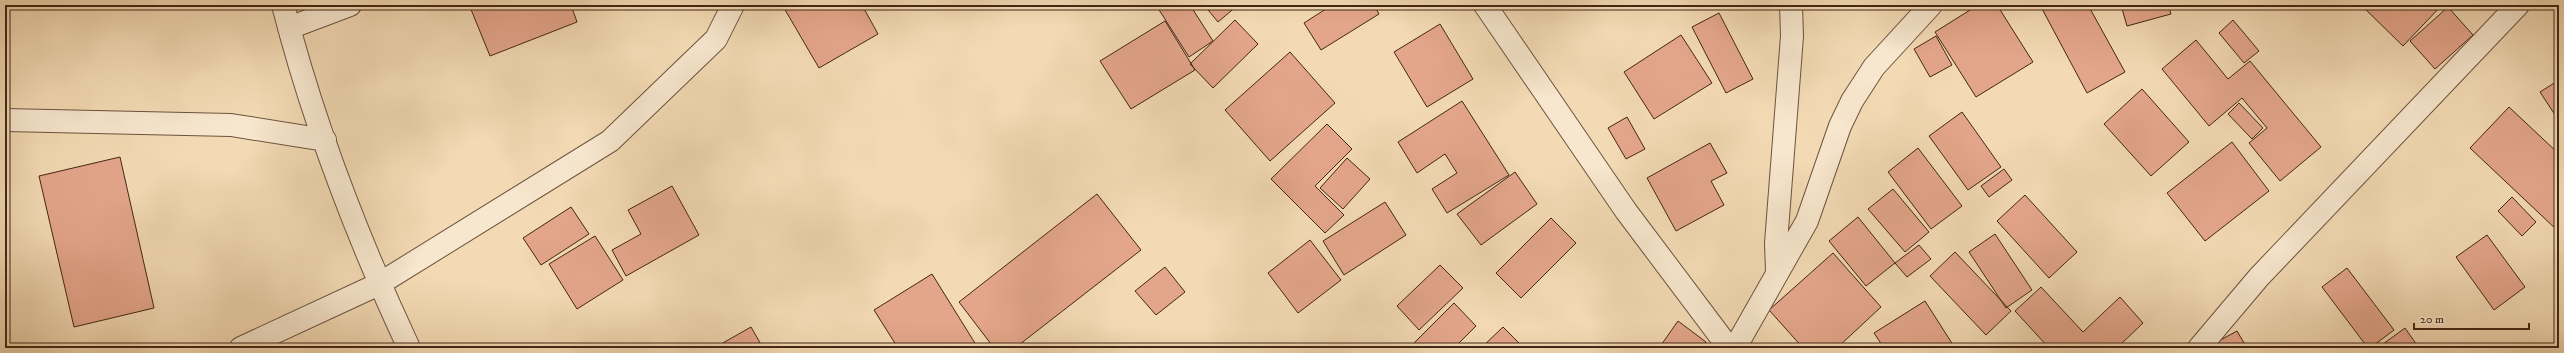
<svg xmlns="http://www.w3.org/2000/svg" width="2564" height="353" font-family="'IM FELL DW Pica',serif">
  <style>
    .building { fill: #e4a68b; stroke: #422615 }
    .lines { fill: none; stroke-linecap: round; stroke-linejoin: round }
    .minor-casing { stroke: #6e533d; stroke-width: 24 }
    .minor { stroke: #f7e7ce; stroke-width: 22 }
  </style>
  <rect width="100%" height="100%" fill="#f3dab4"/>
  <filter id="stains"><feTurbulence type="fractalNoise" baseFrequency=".005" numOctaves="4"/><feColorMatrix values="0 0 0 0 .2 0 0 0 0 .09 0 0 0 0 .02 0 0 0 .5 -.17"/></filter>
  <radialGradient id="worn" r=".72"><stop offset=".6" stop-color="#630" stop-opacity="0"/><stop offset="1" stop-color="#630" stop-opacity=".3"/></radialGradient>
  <path class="building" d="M474,5H571L577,22L490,56L470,7Z
    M789,5H862L878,34L819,68L784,8Z
    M1156,5H1190L1213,41L1189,57Z
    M1204,5H1238L1218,22Z
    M1332,5H1374L1379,14L1321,50L1304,23Z
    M1978,5H1997L2033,62L1976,97L1935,32Z
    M2040,5H2088L2125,72L2087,93Z
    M2121,5H2168L2171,14L2127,26Z
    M2361,5H2442L2403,46Z
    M2448,7L2473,35L2435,69L2410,41Z
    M1719,13L1753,79L1726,93L1692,27Z
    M1235,20L1258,44L1213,88L1190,64Z
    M2233,20L2259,51L2244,63L2219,33Z
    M1165,21L1195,70L1131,109L1100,61Z
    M1440,24L1473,79L1427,107L1394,52Z
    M1681,35L1712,83L1654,119L1624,72Z
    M1936,36L1952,65L1930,77L1914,49Z
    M2196,40L2228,79L2250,61L2321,147L2280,181L2249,143L2267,128L2242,98L2209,126L2162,69Z
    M1290,52L1335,103L1270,161L1225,110Z
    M2559,80V121L2540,92Z
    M2142,89L2189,142L2151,176L2104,124Z
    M1462,101L1509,175L1447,213L1432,189L1457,173L1445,154L1417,173L1398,142Z
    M2239,103L2263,128L2252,139L2228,114Z
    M2509,107L2559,154V232L2470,148Z
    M1962,112L2001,167L1968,190L1929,136Z
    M1627,117L1645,149L1626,159L1608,128Z
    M1327,124L1352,149L1315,186L1344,215L1325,233L1271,179Z
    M2232,142L2269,191L2205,241L2167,193Z
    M1710,143L1727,173L1711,181L1724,205L1676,231L1647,178Z
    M1918,148L1962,206L1931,229L1888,172Z
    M120,157L154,308L74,327L39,176Z
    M1347,158L1370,179L1343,209L1320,188Z
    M2004,169L2012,180L1989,197L1981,186Z
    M1515,172L1537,204L1481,245L1457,214Z
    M672,186L699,235L626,276L612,250L641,234L628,210Z
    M1893,189L1929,232L1905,252L1868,209Z
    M1097,194L1141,250L1015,348H994L959,302Z
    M2025,195L2077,252L2049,278L1997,221Z
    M2512,197L2536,222L2522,236L2498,211Z
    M1385,202L1406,235L1344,275L1323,241Z
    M571,207L589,234L541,265L523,238Z
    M1858,217L1895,263L1866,286L1829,241Z
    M1551,218L1576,243L1521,298L1496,273Z
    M1995,234L2032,290L2006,308L1969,252Z
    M2487,235L2525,287L2494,310L2456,257Z
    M595,236L623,280L577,309L549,264Z
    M1310,240L1341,280L1298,313L1268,273Z
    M1919,245L1931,259L1907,277L1895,263Z
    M1955,252L2011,311L1986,335L1930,276Z
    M1833,253L1881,307L1837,348H1803L1769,310Z
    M1440,265L1463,288L1419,330L1397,306Z
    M1165,267L1185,292L1156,315L1135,291Z
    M2347,268L2394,330L2370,348H2368L2322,287Z
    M932,274L978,348H898L874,310Z
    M2041,287L2083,332L2120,297L2143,323L2117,348H2049L2015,311Z
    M1925,301L1955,348H1884L1874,333Z
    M1454,303L1476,326L1454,348H1409Z
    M1678,321L1706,342L1702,348H1659Z
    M751,327L763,348H714Z
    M1503,327L1524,348H1481Z
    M2405,328L2419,348H2380L2379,347Z
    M2237,331L2247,348H2206Z"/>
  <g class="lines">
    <g class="minor-casing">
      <path id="minor" d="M283,5C313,122 358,239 409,348
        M1485,5L1626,211L1729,348
        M289,28L350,5
        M5,120L231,125L325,140
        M1777,271L1776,243L1792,36L1791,5
        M241,348L379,284L610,141L716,39L733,5
        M1735,348L1807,221L1840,126L1852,101L1874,67L1931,5
        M2199,348L2259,277L2518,5"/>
    </g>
    <use href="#minor" class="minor"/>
  </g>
  <rect width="2564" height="353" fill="none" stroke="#f3dab4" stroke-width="20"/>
  <rect x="6" y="6" width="2552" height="341" fill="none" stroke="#422615" stroke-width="2"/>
  <rect x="10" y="10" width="2544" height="333" fill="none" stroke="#422615"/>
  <path d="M2414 323v6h115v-6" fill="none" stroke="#422615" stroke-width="2"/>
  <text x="2420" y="323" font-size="12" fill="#422615" stroke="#f7e7ce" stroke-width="3" paint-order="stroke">20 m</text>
  <rect width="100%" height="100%" filter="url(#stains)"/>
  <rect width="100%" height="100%" fill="url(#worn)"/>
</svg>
